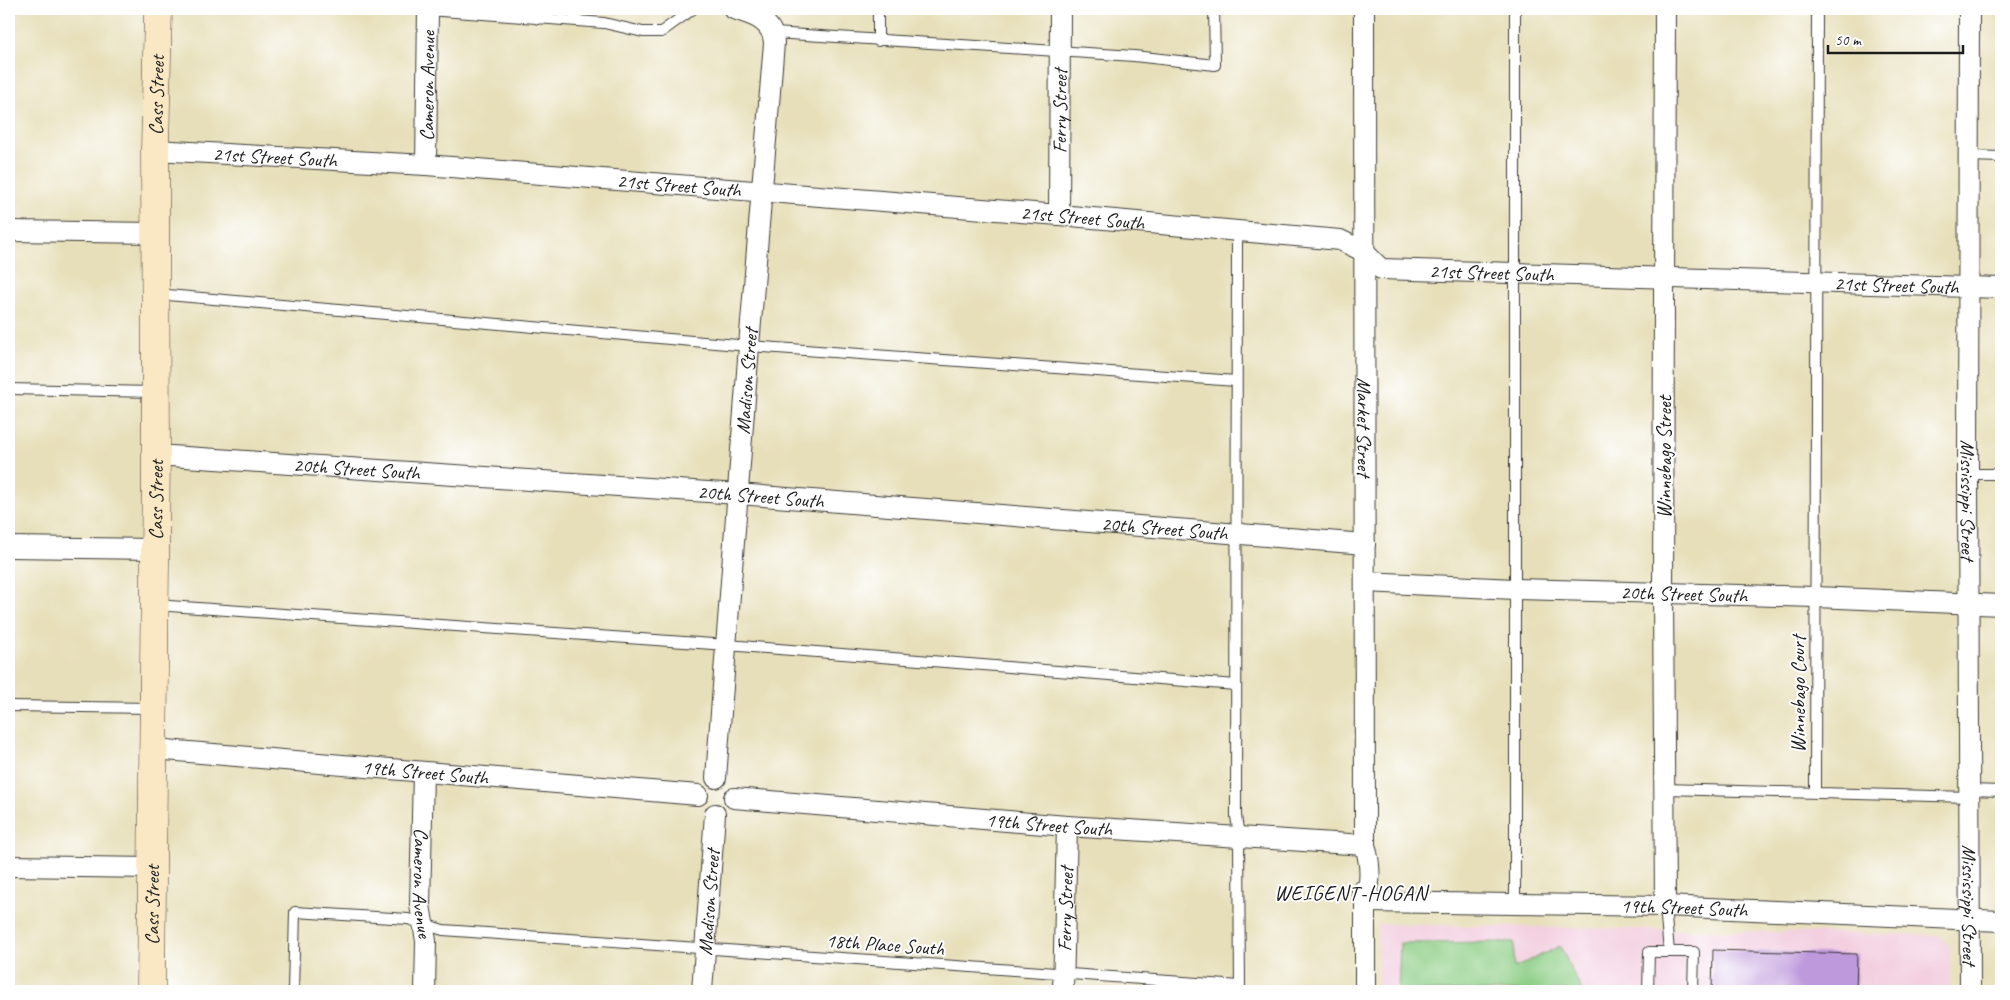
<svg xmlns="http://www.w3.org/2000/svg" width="2010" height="1000" font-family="Caveat,sans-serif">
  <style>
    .built { fill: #f3cfe0 }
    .green { fill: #8ccd84; stroke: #547450 }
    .building { fill: #be99dc }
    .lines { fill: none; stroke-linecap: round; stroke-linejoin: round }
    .lane-casing { stroke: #3a3934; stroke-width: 12 }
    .street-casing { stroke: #3a3934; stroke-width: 22 }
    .secondary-casing { stroke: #3a3934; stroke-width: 29 }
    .lane { stroke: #fff; stroke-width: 10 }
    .street { stroke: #fff; stroke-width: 20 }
    .secondary { stroke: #fae7c3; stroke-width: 28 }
    .labels { text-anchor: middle; stroke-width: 4; stroke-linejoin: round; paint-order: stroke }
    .street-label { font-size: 20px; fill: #1c1c1c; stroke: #fff }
    .neighbourhood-label { font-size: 21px; letter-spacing: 1px; fill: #1c1c1c; stroke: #fff }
  </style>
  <rect width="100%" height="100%" fill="#fff"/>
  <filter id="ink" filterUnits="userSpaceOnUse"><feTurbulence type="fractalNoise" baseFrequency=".02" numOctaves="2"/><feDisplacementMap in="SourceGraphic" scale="10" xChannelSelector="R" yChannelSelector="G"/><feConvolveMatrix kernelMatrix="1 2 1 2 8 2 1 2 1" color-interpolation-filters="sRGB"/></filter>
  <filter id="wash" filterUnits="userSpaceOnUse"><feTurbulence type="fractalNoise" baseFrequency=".0096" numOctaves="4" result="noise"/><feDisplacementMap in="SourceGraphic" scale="20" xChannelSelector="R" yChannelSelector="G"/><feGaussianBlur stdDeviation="1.12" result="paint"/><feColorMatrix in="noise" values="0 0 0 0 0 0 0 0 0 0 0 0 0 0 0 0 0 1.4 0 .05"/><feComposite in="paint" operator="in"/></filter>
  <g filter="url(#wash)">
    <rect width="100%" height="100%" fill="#e7dfb9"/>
    <path class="built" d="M1378,924L1940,935L1950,947V991H1378Z"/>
    <path class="green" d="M1514,942V968L1560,946L1582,991H1398L1400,943Z"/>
    <g id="blocks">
      <path class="building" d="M1713,950L1857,954L1856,991H1712Z"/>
    </g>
  </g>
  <g filter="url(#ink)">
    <use href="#blocks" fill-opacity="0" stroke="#3a3934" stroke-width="1"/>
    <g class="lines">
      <g class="lane-casing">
        <path id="lane" d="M878,9V41
          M428,10L604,23L643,32H661L693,9
          M538,19V9
          M774,33L1134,56L1215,65L1214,9
          M1969,156L2001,157
          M1237,231L1236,816L1239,836L1240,991
          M156,294L749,346L1236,381
          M9,389L155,392
          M1968,474H2001
          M155,605L727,645L1236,685
          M9,706L153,708
          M1664,789L1970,797
          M1970,790L2001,791
          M1815,792L1817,9
          M1515,903V9
          M1665,906L1669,952
          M293,991L295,912L408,919L443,930L1240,986
          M1648,991L1649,952H1694L1693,991"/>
      </g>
      <g class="street-casing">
        <g id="street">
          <path id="s1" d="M1364,9L1365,845C1371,866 1371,881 1365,902"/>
          <path d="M1665,9L1663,592L1665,906"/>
          <path id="s2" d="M1969,9L1968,474L1970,991"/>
          <path id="s3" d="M155,150L426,165L1059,215L1340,240L1363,251L1381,269L2001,288"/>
          <path id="s4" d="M426,165L428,9"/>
          <path id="s5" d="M1059,215L1060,9"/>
          <path d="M9,231L156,233"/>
          <path id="s6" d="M156,455L738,494L1365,544"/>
          <path d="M9,547L155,549"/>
          <path id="s7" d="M1365,582L1515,589L1816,597L2001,605"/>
          <path id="s8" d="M154,749L698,795"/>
          <path id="s9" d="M423,773L420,905L426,941L425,991"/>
          <path id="s10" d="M716,778L749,346L774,43C773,20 752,15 734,9"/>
          <path id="s11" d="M734,798L1067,826L1365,845"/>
          <path d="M9,866L153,868"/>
          <path d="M1362,891L1365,902V991"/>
          <path id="s12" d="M1365,902L1665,906L2001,921"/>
          <path id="s13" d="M702,991L715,814"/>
          <path id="s14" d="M1063,991L1067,826"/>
        </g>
      </g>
      <g class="secondary-casing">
        <g id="secondary">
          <path id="s15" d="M151,991L156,455L155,150L158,9"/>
        </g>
      </g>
      <use href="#lane" class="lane"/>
      <use href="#street" class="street"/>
      <use href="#secondary" class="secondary"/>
    </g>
  </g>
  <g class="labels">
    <g class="street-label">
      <text dy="7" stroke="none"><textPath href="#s4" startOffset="79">Cameron Avenue</textPath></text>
      <text dy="7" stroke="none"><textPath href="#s15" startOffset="896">Cass Street</textPath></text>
      <text dy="7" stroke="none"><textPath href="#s5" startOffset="104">Ferry Street</textPath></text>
      <text dy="7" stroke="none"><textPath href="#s3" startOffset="120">21st Street South</textPath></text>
      <text dy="7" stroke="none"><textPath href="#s3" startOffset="525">21st Street South</textPath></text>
      <text dy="7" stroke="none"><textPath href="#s3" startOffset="930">21st Street South</textPath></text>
      <text dy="7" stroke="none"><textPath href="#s3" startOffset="1350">21st Street South</textPath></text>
      <text dy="7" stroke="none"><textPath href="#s3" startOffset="1755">21st Street South</textPath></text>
      <text dy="7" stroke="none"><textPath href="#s10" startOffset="398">Madison Street</textPath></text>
      <text dy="7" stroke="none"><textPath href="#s1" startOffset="418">Market Street</textPath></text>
      <text transform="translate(1664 457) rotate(-90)" y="7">Winnebago Street</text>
      <text dy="7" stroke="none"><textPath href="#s6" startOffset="201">20th Street South</textPath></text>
      <text dy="7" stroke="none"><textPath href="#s6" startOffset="606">20th Street South</textPath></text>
      <text dy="7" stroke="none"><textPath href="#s15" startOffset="491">Cass Street</textPath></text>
      <text dy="7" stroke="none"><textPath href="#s2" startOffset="491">Mississippi Street</textPath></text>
      <text dy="7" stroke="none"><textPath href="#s6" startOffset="1011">20th Street South</textPath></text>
      <text dy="7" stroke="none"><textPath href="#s7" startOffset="319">20th Street South</textPath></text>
      <text transform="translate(1798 694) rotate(-90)" y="7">Winnebago Court</text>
      <text dy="7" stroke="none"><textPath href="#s8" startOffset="272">19th Street South</textPath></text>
      <text dy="7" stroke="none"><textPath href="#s11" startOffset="316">19th Street South</textPath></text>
      <text dy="7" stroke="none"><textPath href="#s9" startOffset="110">Cameron Avenue</textPath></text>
      <text dy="7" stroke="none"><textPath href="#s13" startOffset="89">Madison Street</textPath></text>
      <text dy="7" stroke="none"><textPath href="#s15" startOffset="86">Cass Street</textPath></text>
      <text dy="7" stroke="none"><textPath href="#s2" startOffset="896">Mississippi Street</textPath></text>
      <text dy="7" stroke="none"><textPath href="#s12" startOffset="319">19th Street South</textPath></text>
      <text dy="7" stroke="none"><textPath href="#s14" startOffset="82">Ferry Street</textPath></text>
      <text transform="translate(885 944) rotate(4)" y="7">18th Place South</text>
    </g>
    <g class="neighbourhood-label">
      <text x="1351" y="900">WEIGENT-HOGAN</text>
    </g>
  </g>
  <rect width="2010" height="1000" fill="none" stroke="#fff" stroke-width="30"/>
  <path d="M1828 45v8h135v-8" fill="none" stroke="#1c1c1c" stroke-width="2.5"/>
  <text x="1835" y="45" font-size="15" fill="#1c1c1c" stroke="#ffffff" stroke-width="4" paint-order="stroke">50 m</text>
</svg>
